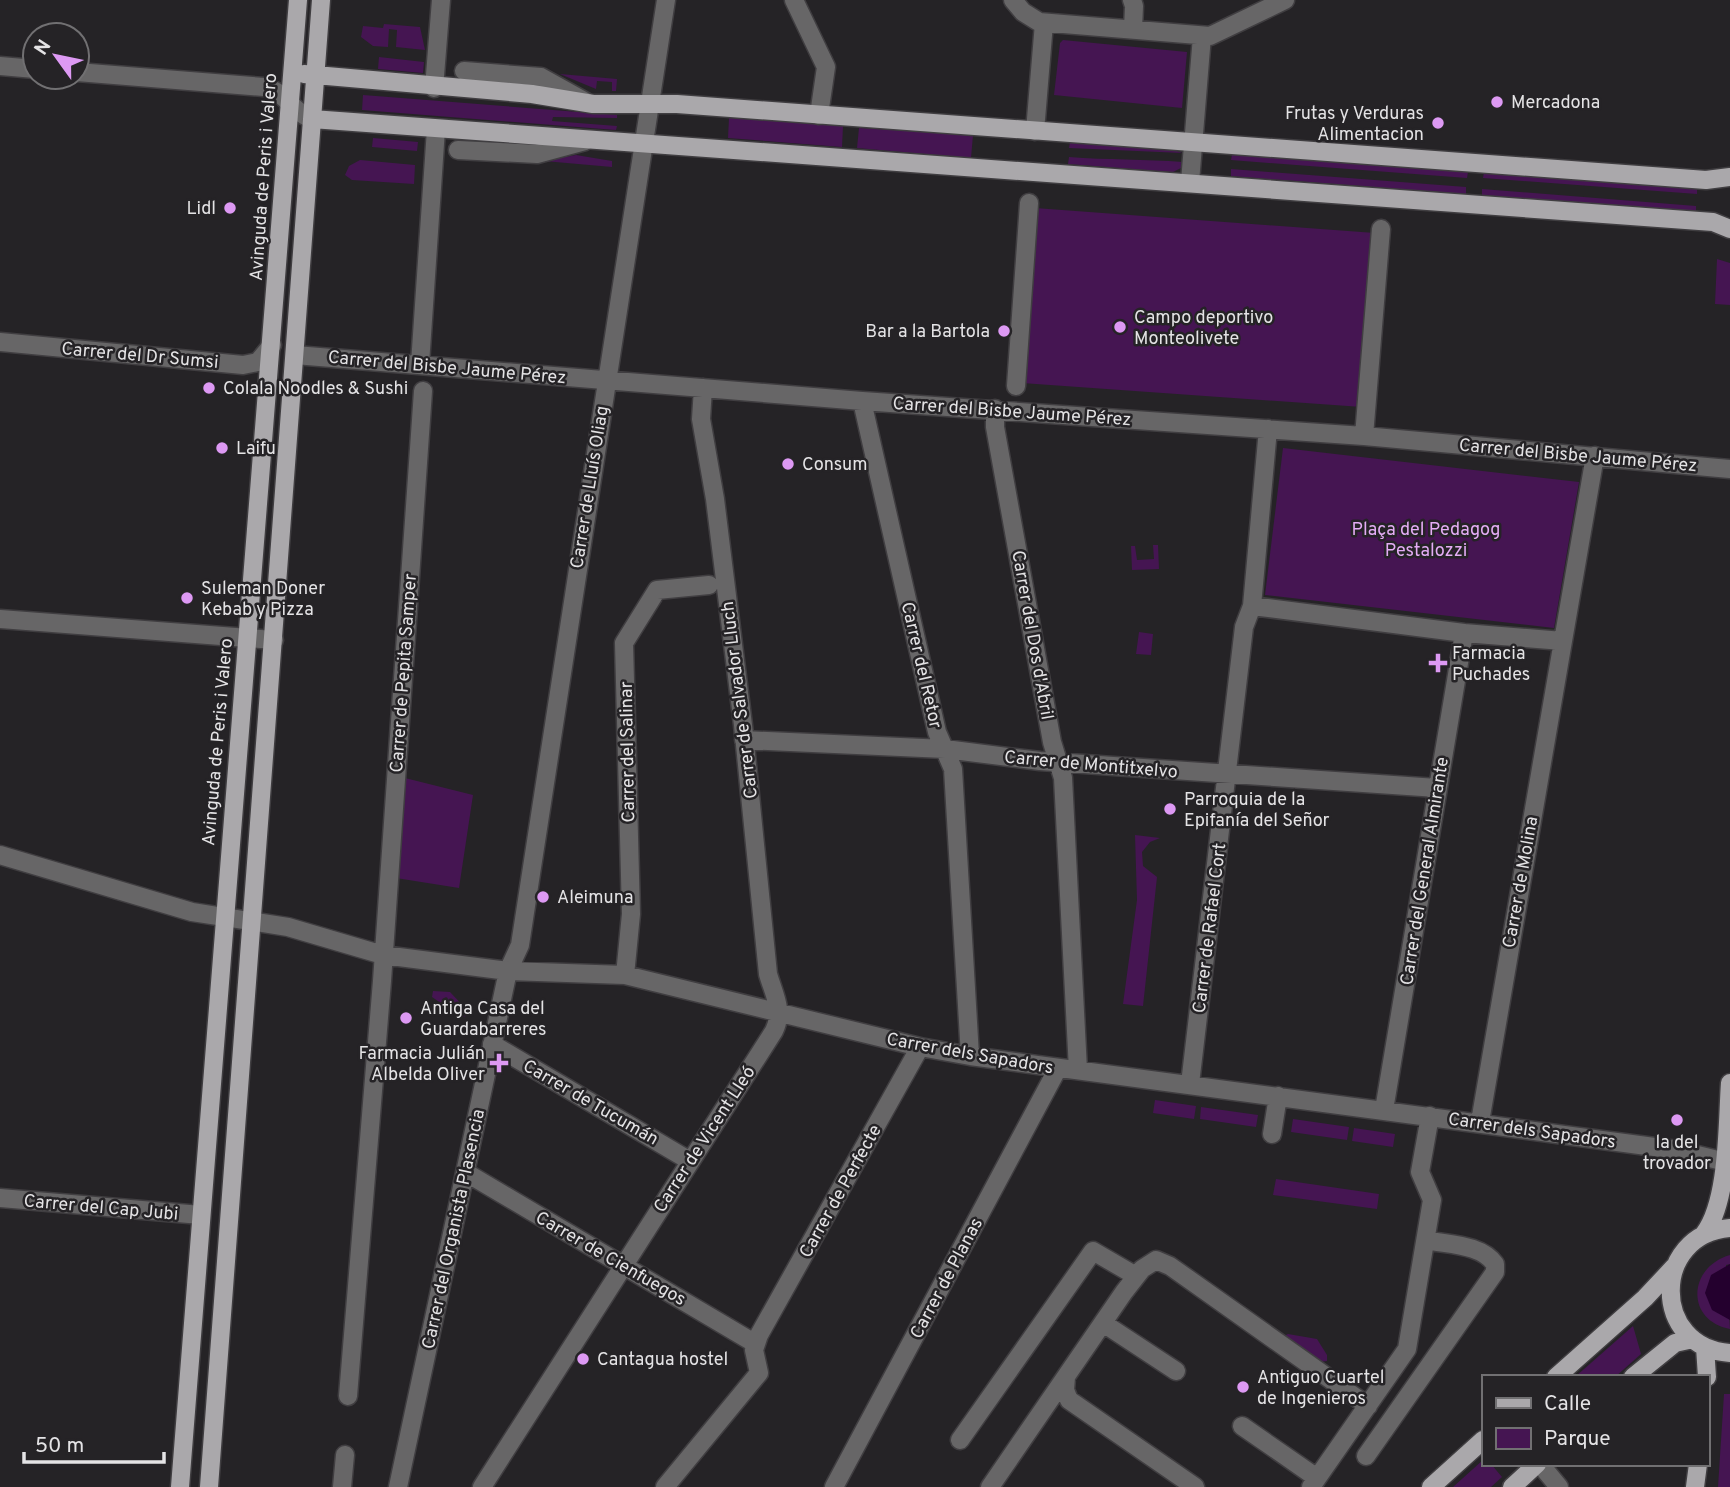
<svg xmlns="http://www.w3.org/2000/svg" width="1730" height="1487" font-family="Overpass,sans-serif">
  <style>
    .green { fill: #451552 }
    .water { fill: #24002e }
    .lines { fill: none; stroke-linecap: round; stroke-linejoin: round }
    .minor-casing { stroke: #403e41; stroke-width: 21 }
    .major-casing { stroke: #403e41; stroke-width: 21 }
    .minor { stroke: #676667; stroke-width: 18 }
    .major { stroke: #aaa8ab; stroke-width: 18 }
    .poi-dot { fill: #dd99f3; stroke: #252326; stroke-width: 2.5 }
    .labels { text-anchor: middle; stroke-width: 5; stroke-linejoin: round; paint-order: stroke }
    .poi-label { font-size: 18px; fill: #e4e3e5; stroke: #252326; text-anchor: start }
    .street-label { font-size: 18px; fill: #e4e3e5; stroke: #252326 }
    .park-label { font-size: 18px; fill: #e4acf5; stroke: #252326 }
  </style>
  <rect width="100%" height="100%" fill="#252326"/>
  <path class="green" d="M384,24L420,27L425,50L396,47L397,30L389,29L388,47L373,46L361,37L363,26L383,28Z
    M1063,40L1187,52L1182,108L1054,95L1060,43Z
    M379,57L424,62L423,73L378,69Z
    M560,74L617,79L616,91H612V82L597,81L596,89Z
    M363,95L617,115V118L553,117L552,121L617,126L616,130L362,110Z
    M729,118L843,126L842,147L728,138Z
    M859,128L973,135L971,158L857,148Z
    M373,138L418,142L417,151L372,147Z
    M1070,142L1172,149L1182,153L1069,148Z
    M1232,154L1468,172L1467,178L1231,160Z
    M576,155L612,161V167L544,161Z
    M1069,157C1107,160 1145,159 1183,162L1181,168L1173,172L1068,164Z
    M360,160L415,165L414,184L352,180L345,175L349,166Z
    M1231,169L1466,187V194L1231,176Z
    M1484,172L1697,189V194L1483,178Z
    M1482,189L1696,206V212L1482,195Z
    M1035,208L1375,233L1362,407L1022,383Z
    M1717,259L1730,263V305L1715,304Z
    M1283,448L1579,482L1554,628L1265,595Z
    M1153,545H1158L1159,569L1132,570L1131,546H1135L1137,560L1154,559Z
    M1139,632L1153,634L1151,655L1136,654Z
    M405,778L473,795L459,888L396,878Z
    M1135,835L1160,838L1150,842L1142,852L1143,866L1157,877L1143,1006L1123,1004L1137,900Z
    M433,991L450,992L468,1011L467,1016L461,1017L432,997Z
    M1155,1100L1196,1106L1194,1119L1153,1113Z
    M1201,1107L1258,1115L1256,1127L1200,1119Z
    M1293,1119L1349,1127L1347,1140L1291,1132Z
    M1354,1128L1395,1134L1393,1147L1352,1141Z
    M1276,1179L1379,1194L1377,1209L1273,1195Z
    M1730,1255V1264L1726,1265L1730,1329C1685,1320 1688,1267 1730,1255Z
    M1633,1326L1641,1354L1615,1377H1575Z
    M1288,1334L1317,1339L1327,1355V1361L1320,1362L1284,1336Z
    M1724,1394H1730V1487H1718Z
    M1483,1460V1464H1491L1502,1477L1491,1487H1453Z"/>
  <path class="water" d="M1730,1264V1320L1712,1310L1705,1293L1711,1275Z"/>
  <g class="lines">
    <g class="minor-casing">
      <path id="minor" d="M794,0L826,67L819,115
        M1013,0L1023,12L1039,22L1210,36L1285,0
        M1132,0L1134,6L1133,29
        M0,66L35,69
        M464,71L541,77L586,102
        M77,72L264,87C286,91 291,112 312,119
        M434,88L441,0
        M1035,131L1044,23
        M458,150L537,154L585,141
        M1190,182L1202,36
        M0,342L243,365L258,362L272,345
        M295,355L862,401L1364,436L1730,469
        M420,364L436,129
        M1016,386L1029,203
        M862,401L937,732L953,769L970,1056
        M995,409V427L1052,742L1063,778L1078,1070
        M1364,436L1381,229
        M1252,606L1464,633L1563,641L1595,456
        M0,619L274,640
        M744,740L945,749L1040,761L1437,788
        M0,855L192,912L288,927L383,955L508,971L625,975L920,1047L970,1056L1677,1150L1730,1163
        M625,975L631,914L624,643L657,590L709,585
        M492,1044L690,1161
        M1190,1084L1244,627L1252,606L1268,429
        M1384,1110L1464,633
        M1480,1122L1563,641
        M1272,1134L1278,1096
        M465,1172L756,1344
        M0,1198L201,1215
        M1103,1323L1176,1371
        M1066,1377L1065,1390L1069,1400L1195,1487
        M348,1396L382,981L423,391
        M1242,1426L1317,1478
        M960,1440L1093,1251L1136,1276
        M1366,1456L1495,1272V1264C1481,1244 1449,1245 1426,1240
        M1540,1464L1559,1487
        M342,1487L345,1455
        M398,1487L508,971L520,945L666,0
        M482,1487L774,1031C784,1010 774,995 768,974L743,725L715,499L701,419L703,388
        M665,1487L759,1373L754,1350L759,1335L920,1047
        M834,1487L1058,1068
        M990,1487L1124,1292L1142,1269L1156,1260L1170,1266L1368,1406
        M1311,1487L1407,1349L1432,1200L1420,1172L1430,1116"/>
    </g>
    <g class="major-casing">
      <path id="major" d="M304,74L532,94L593,104H677L1706,180L1730,177
        M312,119L1713,222L1730,229
        M1730,1228C1651,1234 1651,1348 1730,1353
        M1704,1234C1729,1201 1727,1124 1730,1083
        M1705,1347L1707,1377
        M1556,1377L1645,1298L1674,1267
        M1633,1377L1675,1343L1693,1339
        M180,1487L298,0
        M209,1487L321,0
        M1431,1487L1483,1440
        M1512,1487L1537,1464
        M1695,1487L1698,1464"/>
    </g>
    <use href="#minor" class="minor"/>
    <use href="#major" class="major"/>
  </g>
  <g class="poi-dot">
    <circle cx="1497" cy="102" r="7"/>
    <circle cx="1438" cy="123" r="7"/>
    <circle cx="230" cy="208" r="7"/>
    <circle cx="1120" cy="327" r="7"/>
    <circle cx="1004" cy="331" r="7"/>
    <circle cx="209" cy="388" r="7"/>
    <circle cx="222" cy="448" r="7"/>
    <circle cx="788" cy="464" r="7"/>
    <circle cx="187" cy="598" r="7"/>
    <path d="M1434.5 652.5h7v7h7v7h-7v7h-7v-7h-7v-7h7z"/>
    <circle cx="1170" cy="809" r="7"/>
    <circle cx="543" cy="897" r="7"/>
    <circle cx="406" cy="1018" r="7"/>
    <path d="M495.5 1052.5h7v7h7v7h-7v7h-7v-7h-7v-7h7z"/>
    <circle cx="1677" cy="1120" r="7"/>
    <circle cx="583" cy="1359" r="7"/>
    <circle cx="1243" cy="1387" r="7"/>
  </g>
  <g class="labels">
    <g class="poi-label">
      <text x="1511" y="108">Mercadona</text>
      <text x="1424" y="119" text-anchor="end">Frutas y Verduras<tspan x="1424" dy="21">Alimentacion</tspan></text>
      <text x="216" y="214" text-anchor="end">Lidl</text>
      <text x="1134" y="323">Campo deportivo<tspan x="1134" dy="21">Monteolivete</tspan></text>
      <text x="990" y="337" text-anchor="end">Bar a la Bartola</text>
      <text x="223" y="394">Colala Noodles &amp; Sushi</text>
      <text x="236" y="454">Laifu</text>
      <text x="802" y="470">Consum</text>
      <text x="201" y="594">Suleman Doner<tspan x="201" dy="21">Kebab y Pizza</tspan></text>
      <text x="1452" y="659">Farmacia<tspan x="1452" dy="21">Puchades</tspan></text>
      <text x="1184" y="805">Parroquia de la<tspan x="1184" dy="21">Epifanía del Señor</tspan></text>
      <text x="557" y="903">Aleimuna</text>
      <text x="420" y="1014">Antiga Casa del<tspan x="420" dy="21">Guardabarreres</tspan></text>
      <text x="485" y="1059" text-anchor="end">Farmacia Julián<tspan x="485" dy="21">Albelda Oliver</tspan></text>
      <text x="1677" y="1148" text-anchor="middle">la del<tspan x="1677" dy="21">trovador</tspan></text>
      <text x="597" y="1365">Cantagua hostel</text>
      <text x="1257" y="1383">Antiguo Cuartel<tspan x="1257" dy="21">de Ingenieros</tspan></text>
    </g>
    <g class="street-label">
      <text transform="translate(263 177) rotate(-86)" y="6">Avinguda de Peris i Valero</text>
      <text transform="translate(140 355) rotate(5)" y="6">Carrer del Dr Sumsi</text>
      <text transform="translate(447 367) rotate(5)" y="6">Carrer del Bisbe Jaume Pérez</text>
      <text transform="translate(1012 411) rotate(4)" y="6">Carrer del Bisbe Jaume Pérez</text>
      <text transform="translate(1578 455) rotate(5)" y="6">Carrer del Bisbe Jaume Pérez</text>
      <text transform="translate(589 487) rotate(-81)" y="6">Carrer de Lluís Oliag</text>
      <text transform="translate(1033 635) rotate(80)" y="6">Carrer del Dos d'Abril</text>
      <text transform="translate(922 665) rotate(77)" y="6">Carrer del Retor</text>
      <text transform="translate(403 673) rotate(-86)" y="6">Carrer de Pepita Samper</text>
      <text transform="translate(739 700) rotate(-97)" y="6">Carrer de Salvador Lluch</text>
      <text transform="translate(217 742) rotate(-85)" y="6">Avinguda de Peris i Valero</text>
      <text transform="translate(627 752) rotate(-91)" y="6">Carrer del Salinar</text>
      <text transform="translate(1091 764) rotate(5)" y="6">Carrer de Montitxelvo</text>
      <text transform="translate(1424 871) rotate(-81)" y="6">Carrer del General Almirante</text>
      <text transform="translate(1520 882) rotate(-80)" y="6">Carrer de Molina</text>
      <text transform="translate(1209 928) rotate(-83)" y="6">Carrer de Rafael Cort</text>
      <text transform="translate(970 1053) rotate(10)" y="6">Carrer dels Sapadors</text>
      <text transform="translate(591 1102) rotate(30)" y="6">Carrer de Tucumán</text>
      <text transform="translate(1532 1130) rotate(8)" y="6">Carrer dels Sapadors</text>
      <text transform="translate(704 1139) rotate(-57)" y="6">Carrer de Vicent Lleó</text>
      <text transform="translate(840 1191) rotate(-61)" y="6">Carrer de Perfecte</text>
      <text transform="translate(101 1207) rotate(5)" y="6">Carrer del Cap Jubi</text>
      <text transform="translate(453 1229) rotate(-78)" y="6">Carrer del Organista Plasencia</text>
      <text transform="translate(611 1258) rotate(30)" y="6">Carrer de Cienfuegos</text>
      <text transform="translate(946 1278) rotate(-62)" y="6">Carrer de Planas</text>
    </g>
    <g class="park-label">
      <text x="1426" y="535">Plaça del Pedagog<tspan x="1426" dy="21">Pestalozzi</tspan></text>
    </g>
  </g>
  <rect x="1482" y="1375" width="228" height="91" fill="#252326" stroke="#717072" stroke-width="2"/>
  <rect x="1496" y="1398" width="35" height="10" fill="#aaa8ab" stroke="#717072" stroke-width="2"/>
  <text x="1544" y="1410" font-size="21" fill="#e4e3e5">Calle</text>
  <rect x="1496" y="1428" width="35" height="21" fill="#451552" stroke="#717072" stroke-width="2"/>
  <text x="1544" y="1445" font-size="21" fill="#e4e3e5">Parque</text>
  <g transform="translate(56 56) rotate(303)"><circle r="33" fill="#252326" stroke="#717072" stroke-width="2"/>
  <path d="M0-5L12 26L0 18L-12 26Z" fill="#dd99f3"/>
  <text y="-10" font-size="19" font-weight="bold" text-anchor="middle" fill="#e4e3e5">N</text>
  </g>
  <path d="M24 1452v10h140v-10" fill="none" stroke="#e4e3e5" stroke-width="3.5"/>
  <text x="35" y="1452" font-size="21" fill="#e4e3e5" stroke="#252326" stroke-width="5" paint-order="stroke">50 m</text>
</svg>
